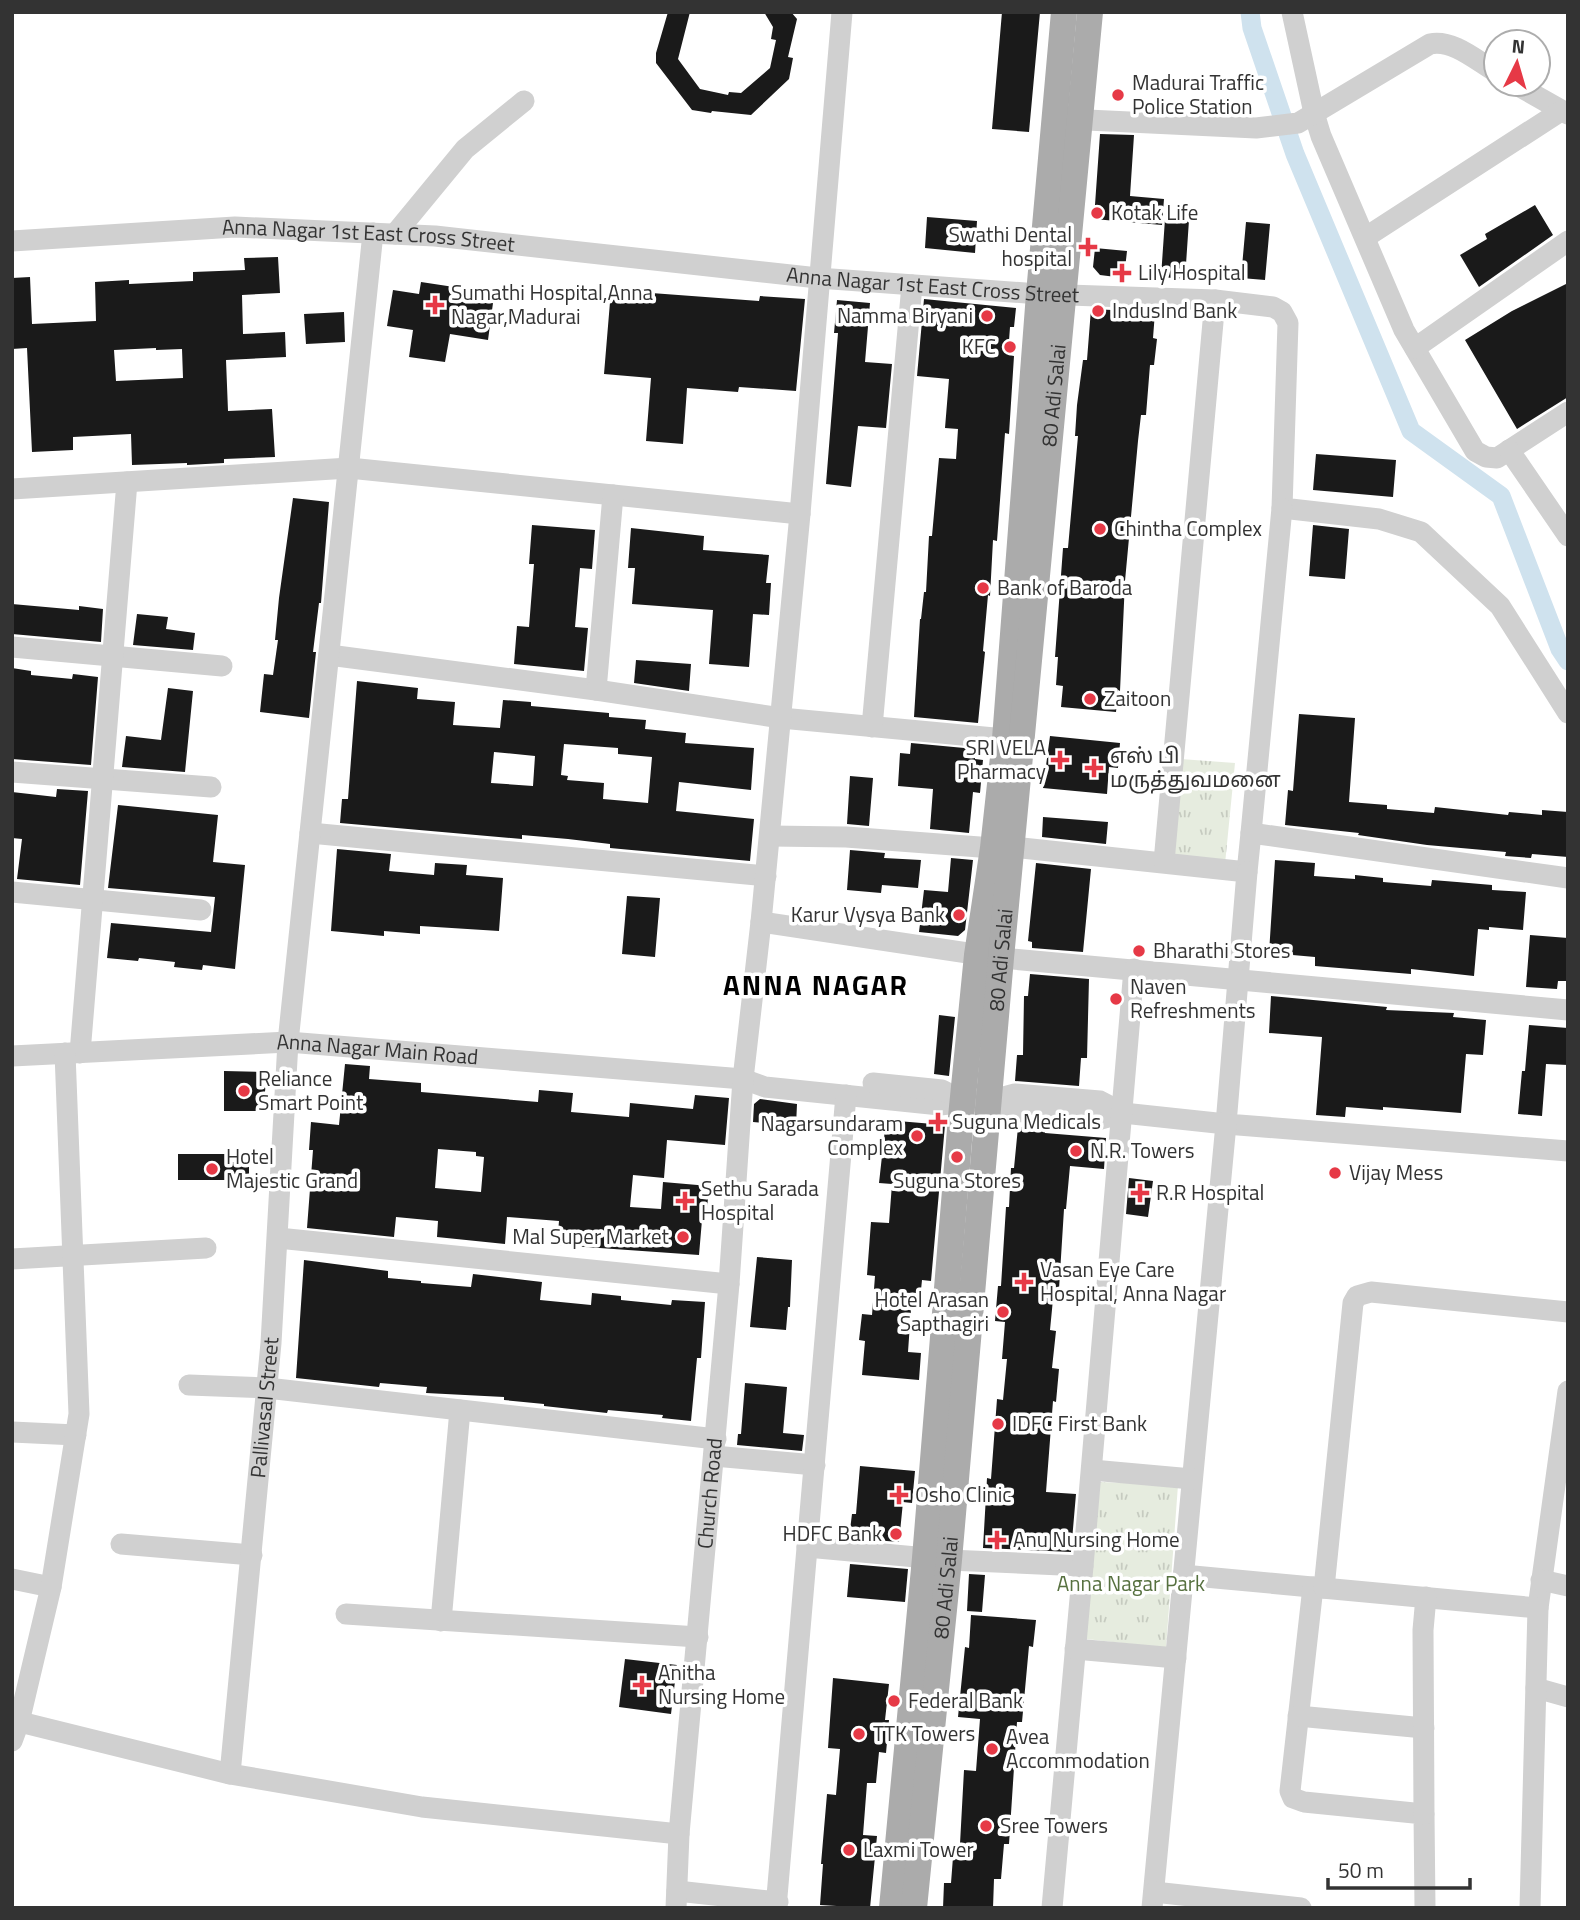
<svg xmlns="http://www.w3.org/2000/svg" width="1580" height="1920" font-family="'Titillium Web','Noto Sans Tamil',sans-serif">
  <style>
    .park { fill: url(#park-tufts) }
    .lines { fill: none; stroke-linecap: round; stroke-linejoin: round }
    .canal { stroke: #cfe2ee; stroke-width: 19 }
    .building { fill: #1a1a1a; fill-rule: evenodd }
    .minor { stroke: #d0d0d0; stroke-width: 21 }
    .major { stroke: #ababab; stroke-width: 26 }
    .poi-dot { fill: #e63946; stroke: #fff; stroke-width: 2.5 }
    .labels { text-anchor: middle; stroke-width: 7; stroke-linejoin: round; paint-order: stroke }
    .poi-label { font-size: 21px; fill: #333; stroke: #fff; text-anchor: start }
    .street-label { font-size: 21px; fill: #333; stroke: #fff }
    .park-label { font-size: 21px; fill: #56703f; stroke: #fff }
    .district-label { font-size: 28px; font-weight: bold; letter-spacing: 2px; fill: #000; stroke: #fff }
  </style>
  <defs>
    <pattern id="park-tufts" width="24" height="20" patternUnits="userSpaceOnUse" patternTransform="scale(1.75)"><rect width="24" height="20" fill="#e6ecdf"/><path d="M3 7l-1-3M5 7V3M7 7l1-3M15 17l-1-3M17 17v-4M19 17l1-3" fill="none" stroke="#c6cbc0"/></pattern>
  </defs>
  <rect width="100%" height="100%" fill="#fff"/>
  <path class="park" d="M1167,758L1235,763L1225,864L1157,855Z
    M1100,1482L1178,1485L1166,1648L1086,1639Z"/>
  <g class="lines">
    <path class="canal" d="M1250,12L1252,28L1295,154L1411,431L1501,496L1560,649L1568,661"/>
  </g>
  <path class="building" d="M668,12H690L678,59L700,89L728,95L729,92L741,93L770,68L776,40L771,39L773,27L764,12H791L797,19L788,57L793,58L789,79L751,115L712,111L711,113L692,110L656,63V53Z
    M1002,12H1040L1029,132L992,129Z
    M1100,134L1134,135L1130,196L1164,199L1162,225L1094,219Z
    M1535,205L1553,235L1479,287L1460,255L1487,239L1485,234Z
    M927,217L977,221L975,253L925,248Z
    M1165,219L1189,220L1185,279L1161,277Z
    M1246,222L1270,224L1265,280L1241,278Z
    M1095,248L1127,251L1124,278L1100,275L1093,267Z
    M278,257L280,293L242,295L243,334L285,332L286,357L226,360L228,411L272,409L275,457L224,459V463L187,465V463L132,465L131,434L73,437V450L32,452L27,348L12,349V278L30,277L32,324L96,321L95,282L129,280V284L193,281V272L245,270L244,258ZM156,348V350L182,349L183,378L116,381L114,350Z
    M421,282L454,287L453,298L493,303L488,340L450,334L445,362L409,357L413,330L387,326L393,290L419,294Z
    M1568,283V397L1517,429L1465,340L1512,311Z
    M611,290L759,301L760,296L805,299L796,391L739,387L738,392L687,388L683,444L646,441L651,378L604,374Z
    M924,299L1016,308L1014,327H1010L1008,355L1014,356L1009,434L1005,433L997,541L993,540L990,596L988,595L983,651L985,652L978,723L914,717L920,619H921L924,592H926L929,536H932L939,458L956,459L958,429L945,428L949,379L917,376Z
    M837,300L870,303L865,362L892,364L886,428L858,426L851,487L826,484L838,333H834Z
    M1091,309L1155,312L1153,338L1157,339L1154,365H1150L1146,415H1141L1138,441L1125,581L1120,691L1118,690L1116,712L1061,707L1063,686L1056,685L1058,657H1055L1063,548H1068L1078,436H1075L1077,405L1083,360H1087Z
    M344,312L345,342L306,344L304,314Z
    M1316,454L1396,460L1393,497L1313,490Z
    M293,498L329,502L321,603H319L313,652H316L309,718L260,712L264,674L273,675L278,640H275L279,598Z
    M532,525L595,530L592,569L580,568L575,627L588,628L584,671L514,664L517,626L529,627L534,564H529Z
    M1313,525L1349,529L1345,579L1309,576Z
    M631,528L704,536L703,550L769,555L766,583H771L769,615L753,614L749,667L709,664L713,610L632,604L635,568H628Z
    M12,604L79,610V606L103,609L101,642L12,634Z
    M137,614L168,617L166,629L195,633L193,650L133,645Z
    M636,660L691,664L689,691L634,683Z
    M12,668L31,671V675L72,679L73,674L98,677L91,765L12,759Z
    M357,681L418,688L417,699L455,702L453,725L500,728L503,700L531,702V706L609,713V717L646,720L645,729L686,733L685,743L754,748L751,790L679,782L676,811L754,819L750,861L610,848V844L568,839L522,835V839L340,823L342,799H348ZM564,744L618,748V754L652,757L648,803L603,799L604,783L567,780L568,776L561,775ZM494,752L535,756L533,786L491,783Z
    M168,688L193,691L185,772L122,767L126,736L161,740Z
    M1299,714L1355,718L1349,802L1387,805V809L1434,813L1435,807L1508,815L1509,812L1542,815V810L1568,812V857L1532,854L1531,858L1505,856L1506,852L1427,845L1358,835L1359,833L1285,825L1288,790L1293,791Z
    M1050,736L1120,743L1118,768L1109,767L1107,794L1043,788Z
    M911,743L975,749V759L983,760L980,793L973,792L969,833L930,829L933,789L898,786L900,753L910,754Z
    M850,776L873,778L869,826L847,824Z
    M57,789L88,791L80,885L17,879L22,839L12,838V792L56,797Z
    M118,805L218,815L213,862L245,865L235,969L203,965L202,970L174,967L175,962L139,958L138,961L107,958L111,923L211,932L215,897L108,888Z
    M1043,817L1108,822L1106,844L1042,837Z
    M337,849L391,854L389,871L434,875L435,863L467,865L466,875L503,878L499,931L420,926V934L384,931V936L331,931Z
    M850,850L885,853L884,858L921,860L918,888L882,885L881,893L847,890Z
    M951,858L973,860L965,930L958,936L919,932L924,890L948,892Z
    M1275,860L1315,863L1314,876L1355,879V875L1383,878V882L1431,886L1432,880L1457,882L1492,885V890L1526,892L1523,930L1489,927V930L1478,929L1474,976L1411,969V974L1315,966V957L1269,953Z
    M1036,863L1091,869L1083,952L1032,948V942L1028,941Z
    M627,896L660,898L655,957L622,954Z
    M1530,935L1568,938V981H1558L1557,989L1526,987Z
    M1030,974L1089,979L1087,1058H1081L1079,1086L1015,1081L1017,1055H1023L1024,996H1028Z
    M1271,996L1387,1007L1386,1010L1454,1013L1453,1017L1486,1020L1483,1055L1466,1054L1461,1113L1383,1107V1110L1346,1107L1345,1117L1316,1115L1322,1037L1269,1033Z
    M939,1015L955,1017L949,1076L934,1074Z
    M1529,1025L1568,1028V1065L1546,1064L1542,1116L1518,1114L1522,1071H1525Z
    M345,1064L370,1066L369,1079L421,1083V1092L538,1102L539,1090L573,1093L571,1112L629,1117L630,1103L693,1109L695,1095L729,1098L725,1145L667,1140L664,1178L633,1175L630,1207L661,1209L663,1182L709,1186L706,1221L702,1220L699,1255L557,1245L559,1221L507,1217L505,1244L437,1237L438,1221L396,1217L394,1237L307,1228L313,1150H309L311,1122L339,1125ZM438,1149L476,1152V1156L484,1157L481,1192L435,1188Z
    M224,1071L267,1072L263,1111H224Z
    M760,1099L797,1104L796,1126L753,1122L754,1104Z
    M886,1120L945,1125L931,1281L922,1280L919,1310L911,1309L908,1352L921,1353L919,1380L862,1375L865,1341L859,1340L862,1314L872,1315L875,1276L867,1275L871,1222L889,1223L892,1184L879,1183Z
    M1018,1127L1045,1129V1133L1106,1138L1104,1169L1070,1166L1066,1209H1064L1059,1289H1054L1050,1330L1056,1331L1052,1368L1059,1369L1056,1402L1053,1401L1046,1492L1076,1494L1071,1552L983,1548L987,1478L991,1479L997,1399L1003,1400L1007,1359H1002L1005,1322L995,1321L998,1286H1001L1006,1207H1009L1011,1168H1014Z
    M178,1154H226V1162H249V1180H178Z
    M1129,1178L1153,1181L1148,1217L1126,1214Z
    M757,1257L792,1260L790,1307H788L786,1330L750,1327Z
    M304,1260L388,1271V1278L421,1281V1283L471,1287L473,1274L542,1282L540,1300L591,1305L592,1293L621,1296V1300L671,1305L672,1300L705,1302L701,1358H697L691,1421L662,1418L663,1415L608,1410L607,1413L544,1406V1404L504,1400V1397L426,1393L427,1387L380,1383L379,1387L296,1378Z
    M745,1383L787,1387L783,1433L804,1435L802,1451L737,1445L738,1434H741Z
    M860,1466L915,1471L912,1503L903,1502L899,1542L849,1538L852,1514H856Z
    M850,1564L908,1569L905,1602L847,1597Z
    M969,1574L985,1575L982,1612L967,1611Z
    M971,1615L1036,1620L1033,1647L1029,1646L1022,1722H1017L1009,1844H1004L1001,1879H994L993,1908H943L944,1883H951L954,1844H960L964,1770L976,1771L980,1719L958,1717L965,1647L969,1648Z
    M625,1659L677,1665L671,1714L619,1707Z
    M833,1678L889,1684L885,1720H889L886,1753L879,1752L876,1783H867L863,1835L877,1836L870,1908L820,1905L823,1864H821L827,1794L836,1795L840,1749L828,1748Z"/>
  <g class="lines">
    <g class="minor">
      <path d="M1292,12L1314,113L1321,136L1404,330L1475,451L1486,457L1497,458L1568,412"/>
      <path d="M1515,84L1568,114"/>
      <path d="M1066,119L1256,128L1298,123L1430,44C1453,39 1477,61 1496,72"/>
      <path d="M395,234L465,149L524,101"/>
      <path d="M1366,237L1561,111"/>
      <path id="s1" d="M12,241L235,227L435,236L818,278L1039,294L1215,300L1273,307L1282,312L1288,323L1282,508L1379,519L1421,532L1500,606L1568,713"/>
      <path d="M1415,348L1568,241"/>
      <path d="M1509,450L1568,536"/>
      <path d="M12,489L349,468L800,514"/>
      <path d="M12,647L222,666"/>
      <path d="M329,655L596,690L613,495"/>
      <path d="M596,690L781,718L1005,739"/>
      <path d="M872,727L912,285"/>
      <path d="M12,772L211,787"/>
      <path d="M310,833L766,876"/>
      <path d="M1251,833L1282,508"/>
      <path d="M770,836L846,837L993,848L1013,847L1247,872L1251,833L1568,878"/>
      <path d="M1164,862L1215,300"/>
      <path d="M1247,872L1226,1124L1568,1151"/>
      <path d="M12,892L201,910"/>
      <path d="M761,922L1001,958L1568,1010"/>
      <path d="M80,1053L127,482"/>
      <path id="s2" d="M12,1056L288,1042L743,1079L765,1087L940,1105L975,1101"/>
      <path d="M873,1083L942,1090L963,1101"/>
      <path d="M1123,1113L1100,1101L1015,1094L989,1101L1014,1111L1098,1120L1123,1113L1226,1124L1152,1908"/>
      <path d="M278,1238L729,1284"/>
      <path d="M12,1259L206,1248"/>
      <path d="M189,1385L267,1388L716,1439"/>
      <path d="M12,1432L76,1435"/>
      <path d="M714,1456L815,1465"/>
      <path d="M1092,1470L1192,1479"/>
      <path d="M121,1544L252,1555"/>
      <path d="M807,1547L949,1560L1083,1566L1052,1908"/>
      <path d="M1083,1566L1134,969"/>
      <path d="M1183,1575L1538,1608L1568,1391"/>
      <path d="M12,1579L51,1587"/>
      <path d="M1541,1580L1568,1586"/>
      <path d="M1313,1587L1290,1791L1293,1798L1304,1802L1424,1814L1425,1908"/>
      <path d="M1324,1588L1353,1303L1357,1296L1371,1292L1568,1312"/>
      <path d="M346,1614L698,1637"/>
      <path d="M441,1621L460,1410"/>
      <path d="M1075,1649L1176,1658"/>
      <path d="M1536,1688L1568,1697"/>
      <path d="M1298,1716L1424,1728"/>
      <path d="M12,1720L230,1774L422,1807L679,1834"/>
      <path d="M12,1741L19,1722L51,1587L79,1414L65,1053"/>
      <path id="s3" d="M230,1774L271,1343L288,1042L373,233"/>
      <path d="M1424,1814L1423,1630L1426,1597"/>
      <path d="M677,1891L778,1902"/>
      <path d="M1154,1892L1301,1908"/>
      <path id="s4" d="M676,1908L679,1834L729,1284L743,1079L761,922L800,514L842,12"/>
      <path d="M776,1908L846,1095"/>
      <path d="M1530,1908L1538,1608"/>
    </g>
    <g class="major">
      <path d="M892,1908L925,1558L961,1117L977,955L993,848L1005,739L1039,294L1064,12"/>
      <path id="s5" d="M914,1908L949,1560L1001,958L1090,12"/>
    </g>
  </g>
  <g class="poi-dot">
    <circle cx="1118" cy="95" r="7"/>
    <circle cx="1097" cy="213" r="7"/>
    <path d="M1084.5 236.5h7v7h7v7h-7v7h-7v-7h-7v-7h7z"/>
    <path d="M1118.5 262.5h7v7h7v7h-7v7h-7v-7h-7v-7h7z"/>
    <path d="M431.5 294.5h7v7h7v7h-7v7h-7v-7h-7v-7h7z"/>
    <circle cx="1098" cy="311" r="7"/>
    <circle cx="987" cy="316" r="7"/>
    <circle cx="1010" cy="347" r="7"/>
    <circle cx="1100" cy="529" r="7"/>
    <circle cx="983" cy="588" r="7"/>
    <circle cx="1090" cy="699" r="7"/>
    <path d="M1056.5 749.5h7v7h7v7h-7v7h-7v-7h-7v-7h7z"/>
    <path d="M1090.5 757.5h7v7h7v7h-7v7h-7v-7h-7v-7h7z"/>
    <circle cx="959" cy="915" r="7"/>
    <circle cx="1139" cy="951" r="7"/>
    <circle cx="1116" cy="999" r="7"/>
    <circle cx="244" cy="1091" r="7"/>
    <path d="M934.5 1111.5h7v7h7v7h-7v7h-7v-7h-7v-7h7z"/>
    <circle cx="917" cy="1136" r="7"/>
    <circle cx="1076" cy="1151" r="7"/>
    <circle cx="957" cy="1157" r="7"/>
    <circle cx="212" cy="1169" r="7"/>
    <circle cx="1335" cy="1173" r="7"/>
    <path d="M1136.5 1182.5h7v7h7v7h-7v7h-7v-7h-7v-7h7z"/>
    <path d="M681.5 1190.5h7v7h7v7h-7v7h-7v-7h-7v-7h7z"/>
    <circle cx="683" cy="1237" r="7"/>
    <path d="M1020.5 1271.5h7v7h7v7h-7v7h-7v-7h-7v-7h7z"/>
    <circle cx="1003" cy="1312" r="7"/>
    <circle cx="998" cy="1424" r="7"/>
    <path d="M895.5 1484.5h7v7h7v7h-7v7h-7v-7h-7v-7h7z"/>
    <circle cx="896" cy="1534" r="7"/>
    <path d="M993.5 1529.5h7v7h7v7h-7v7h-7v-7h-7v-7h7z"/>
    <path d="M638.5 1674.5h7v7h7v7h-7v7h-7v-7h-7v-7h7z"/>
    <circle cx="894" cy="1701" r="7"/>
    <circle cx="859" cy="1734" r="7"/>
    <circle cx="992" cy="1749" r="7"/>
    <circle cx="986" cy="1826" r="7"/>
    <circle cx="849" cy="1850" r="7"/>
  </g>
  <g class="labels">
    <g class="poi-label">
      <text x="1132" y="90">Madurai Traffic<tspan x="1132" dy="24">Police Station</tspan></text>
      <text x="1111" y="220">Kotak Life</text>
      <text x="1072" y="242" text-anchor="end">Swathi Dental<tspan x="1072" dy="24">hospital</tspan></text>
      <text x="1138" y="280">Lily Hospital</text>
      <text x="451" y="300">Sumathi Hospital,Anna<tspan x="451" dy="24">Nagar,Madurai</tspan></text>
      <text x="1112" y="318">IndusInd Bank</text>
      <text x="973" y="323" text-anchor="end">Namma Biryani</text>
      <text x="996" y="354" text-anchor="end">KFC</text>
      <text x="1114" y="536">Chintha Complex</text>
      <text x="997" y="595">Bank of Baroda</text>
      <text x="1104" y="706">Zaitoon</text>
      <text x="1046" y="755" text-anchor="end">SRI VELA<tspan x="1046" dy="24">Pharmacy</tspan></text>
      <text x="1110" y="763">எஸ் பி<tspan x="1110" dy="24">மருத்துவமனை</tspan></text>
      <text x="945" y="922" text-anchor="end">Karur Vysya Bank</text>
      <text x="1153" y="958">Bharathi Stores</text>
      <text x="1130" y="994">Naven<tspan x="1130" dy="24">Refreshments</tspan></text>
      <text x="258" y="1086">Reliance<tspan x="258" dy="24">Smart Point</tspan></text>
      <text x="952" y="1129">Suguna Medicals</text>
      <text x="903" y="1131" text-anchor="end">Nagarsundaram<tspan x="903" dy="24">Complex</tspan></text>
      <text x="1090" y="1158">N.R. Towers</text>
      <text x="226" y="1164">Hotel<tspan x="226" dy="24">Majestic Grand</tspan></text>
      <text x="1349" y="1180">Vijay Mess</text>
      <text x="957" y="1188" text-anchor="middle">Suguna Stores</text>
      <text x="701" y="1196">Sethu Sarada<tspan x="701" dy="24">Hospital</tspan></text>
      <text x="1156" y="1200">R.R Hospital</text>
      <text x="669" y="1244" text-anchor="end">Mal Super Market</text>
      <text x="1040" y="1277">Vasan Eye Care<tspan x="1040" dy="24">Hospital, Anna Nagar</tspan></text>
      <text x="989" y="1307" text-anchor="end">Hotel Arasan<tspan x="989" dy="24">Sapthagiri</tspan></text>
      <text x="1012" y="1431">IDFC First Bank</text>
      <text x="915" y="1502">Osho Clinic</text>
      <text x="882" y="1541" text-anchor="end">HDFC Bank</text>
      <text x="1013" y="1547">Anu Nursing Home</text>
      <text x="658" y="1680">Anitha<tspan x="658" dy="24">Nursing Home</tspan></text>
      <text x="908" y="1708">Federal Bank</text>
      <text x="873" y="1741">TTK Towers</text>
      <text x="1006" y="1744">Avea<tspan x="1006" dy="24">Accommodation</tspan></text>
      <text x="1000" y="1833">Sree Towers</text>
      <text x="863" y="1857">Laxmi Tower</text>
    </g>
    <g class="street-label">
      <text dy="7" stroke="none"><textPath href="#s1" startOffset="357">Anna Nagar 1st East Cross Street</textPath></text>
      <text dy="7" stroke="none"><textPath href="#s1" startOffset="924">Anna Nagar 1st East Cross Street</textPath></text>
      <text dy="7" stroke="none"><textPath href="#s5" startOffset="1519">80 Adi Salai</textPath></text>
      <text dy="7" stroke="none"><textPath href="#s5" startOffset="952">80 Adi Salai</textPath></text>
      <text dy="7" stroke="none"><textPath href="#s2" startOffset="366">Anna Nagar Main Road</textPath></text>
      <text dy="7" stroke="none"><textPath href="#s3" startOffset="368">Pallivasal Street</textPath></text>
      <text dy="7" stroke="none"><textPath href="#s4" startOffset="416">Church Road</textPath></text>
      <text dy="7" stroke="none"><textPath href="#s5" startOffset="322">80 Adi Salai</textPath></text>
    </g>
    <g class="park-label">
      <text x="1131" y="1591">Anna Nagar Park</text>
    </g>
    <g class="district-label">
      <text x="816" y="995">ANNA NAGAR</text>
    </g>
  </g>
  <rect width="1580" height="1920" fill="none" stroke="#333333" stroke-width="28"/>
  <g transform="translate(1517 63) rotate(5)"><circle r="33" fill="#ffffff" stroke="#adadad" stroke-width="2"/>
  <path d="M0-5L12 26L0 18L-12 26Z" fill="#e63946"/>
  <text y="-10" font-size="19" font-weight="bold" text-anchor="middle" fill="#333333">N</text>
  </g>
  <path d="M1328 1878v10h142v-10" fill="none" stroke="#333333" stroke-width="3.5"/>
  <text x="1338" y="1878" font-size="21" fill="#333333" stroke="#ffffff" stroke-width="5" paint-order="stroke">50 m</text>
</svg>
